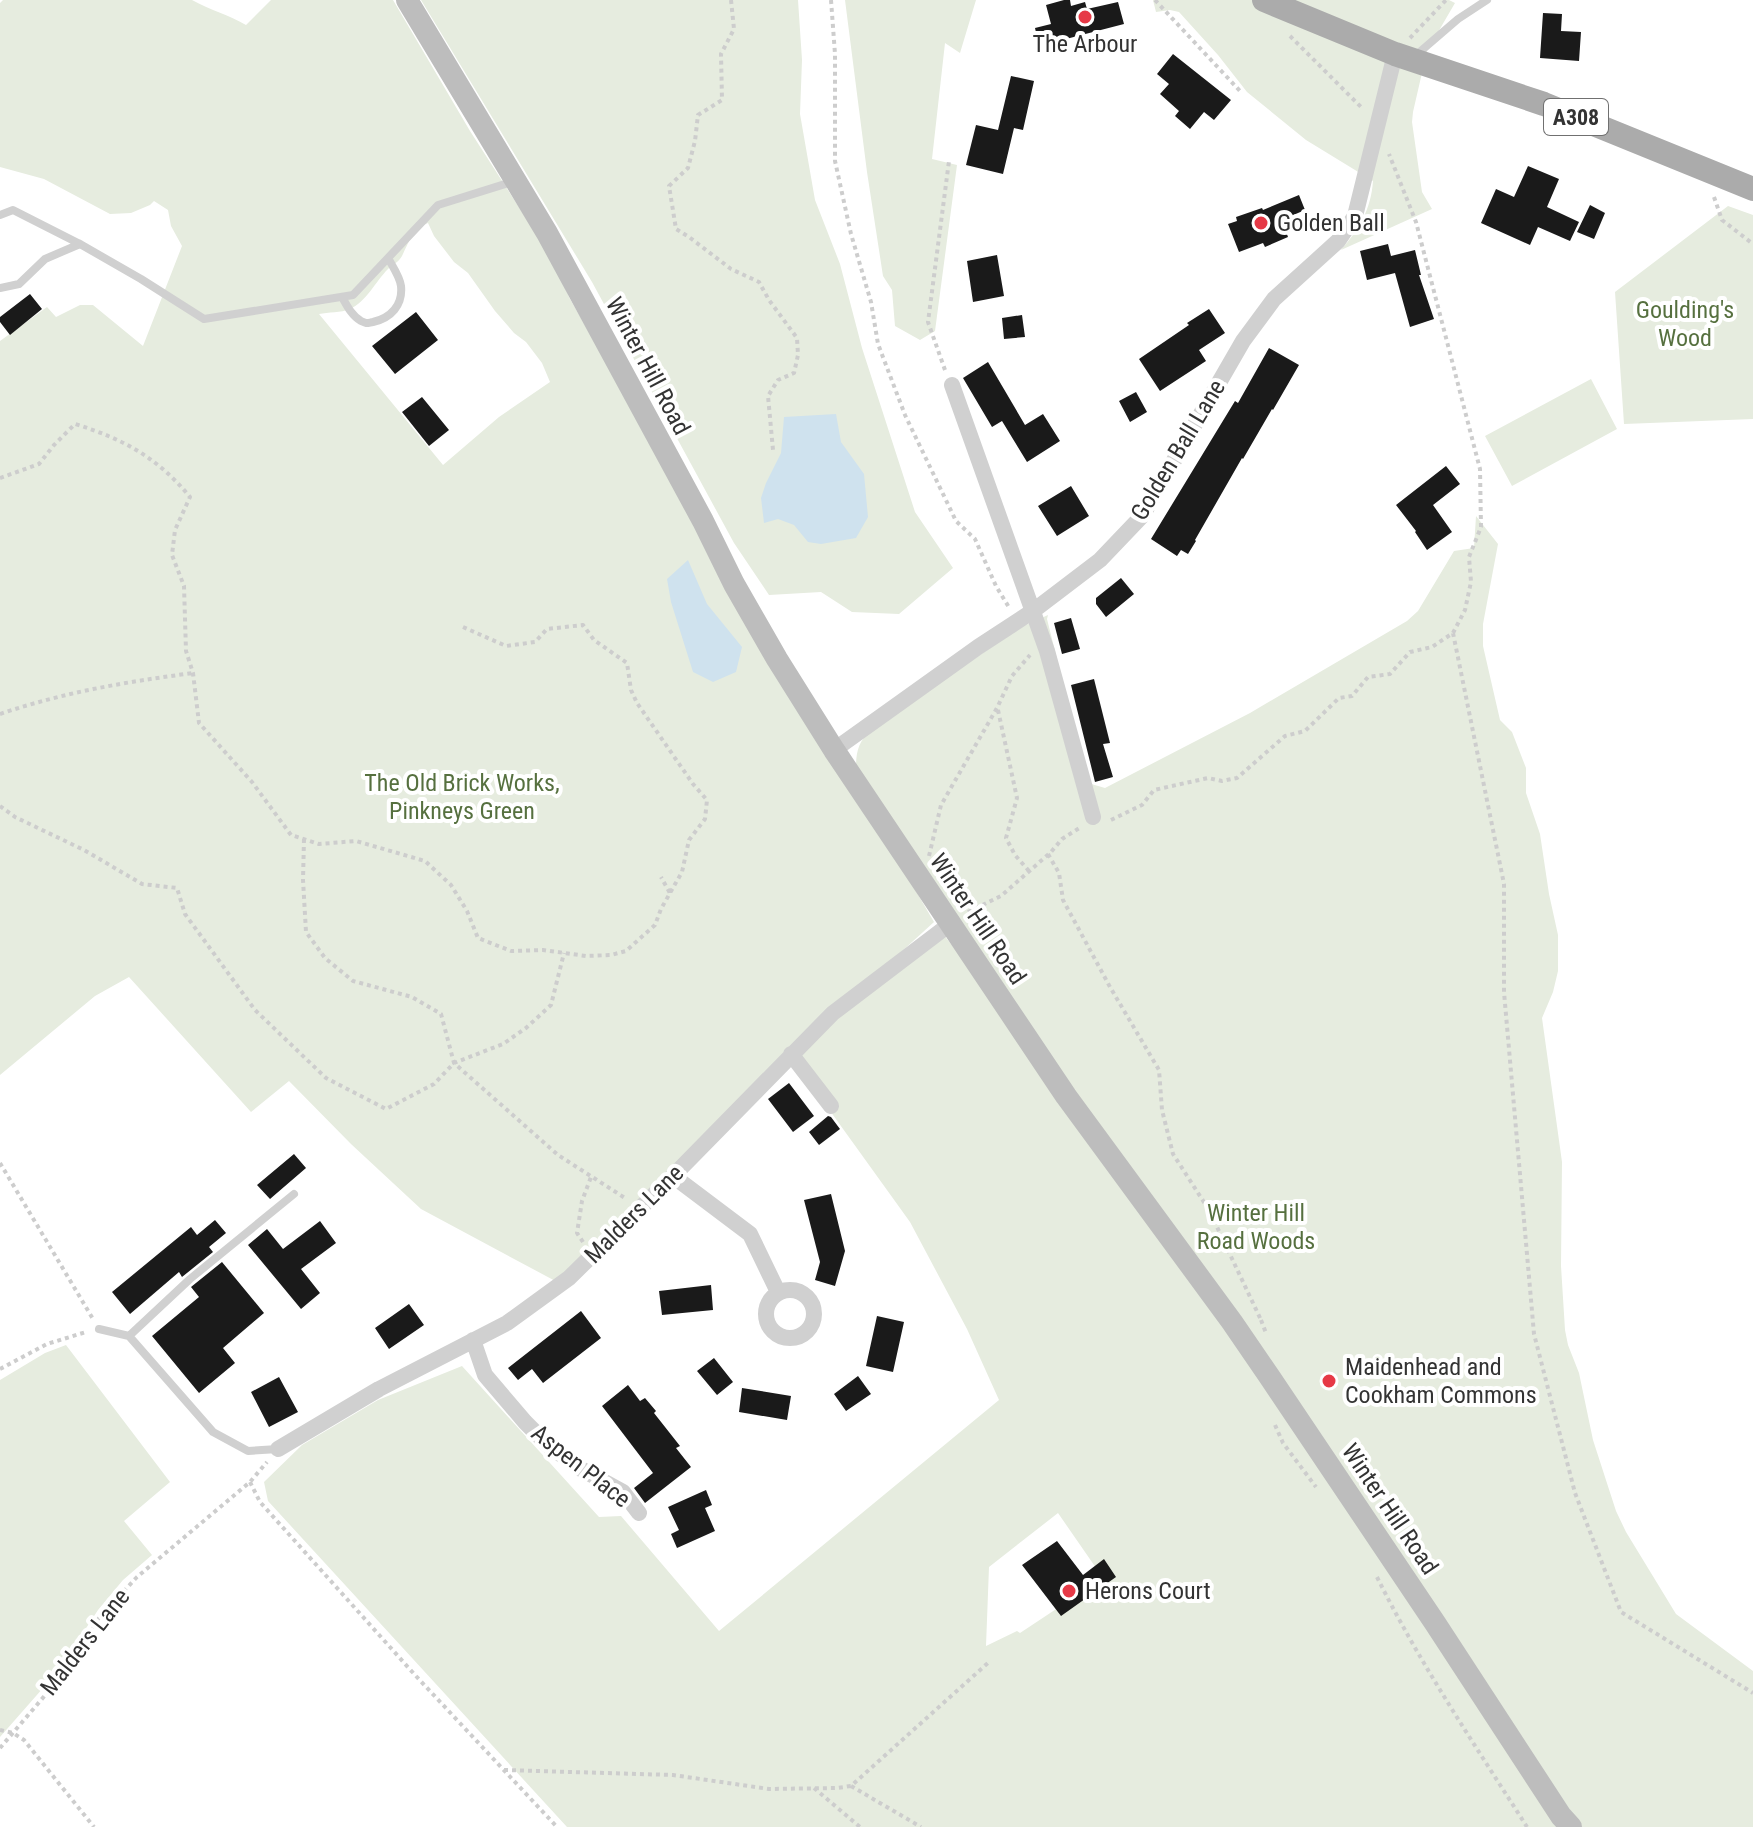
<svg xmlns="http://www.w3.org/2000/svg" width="1753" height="1827" font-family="'Roboto Condensed',sans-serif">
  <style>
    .green { fill: #e6ecdf; fill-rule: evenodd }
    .water { fill: #cfe2ee }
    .building { fill: #1a1a1a }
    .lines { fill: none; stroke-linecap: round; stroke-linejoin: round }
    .path { stroke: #cdcdcd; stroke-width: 4; stroke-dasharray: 4 4; stroke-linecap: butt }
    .lane { stroke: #d0d0d0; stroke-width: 8 }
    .street { stroke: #d0d0d0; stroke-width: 16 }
    .secondary { stroke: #bdbdbd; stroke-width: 22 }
    .primary { stroke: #ababab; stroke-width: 24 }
    .poi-dot { fill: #e63946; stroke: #fff; stroke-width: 3 }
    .labels { text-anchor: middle; stroke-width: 8; stroke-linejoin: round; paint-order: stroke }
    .shield { fill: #fff; stroke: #707070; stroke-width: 2 }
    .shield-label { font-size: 22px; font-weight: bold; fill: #333 }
    .poi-label { font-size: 24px; fill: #333; stroke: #fff; text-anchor: start }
    .park-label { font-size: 24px; fill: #56703f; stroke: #fff }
    .street-label { font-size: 24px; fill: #333; stroke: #fff }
  </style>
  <rect width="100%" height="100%" fill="#fff"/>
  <path class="green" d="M3,0H192C210,10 229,15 246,25L271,0H393L470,131L547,251L570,299L606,362L934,922L788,1055L559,1283L421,1209L351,1144L289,1081L251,1112L129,977L95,996L0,1075V341L47,307L56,317L80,305H93L143,346L182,246L171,226L168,210L154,201L150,205L131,213L110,214L44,179L0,167V3ZM428,223L434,236L454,262L468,273L495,311L514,333L526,342L542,363L550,382L499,417L443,465L319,314C328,312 341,313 350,309C366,302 376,281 388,269C392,265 399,262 402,256C409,242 412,230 428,223Z
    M421,0H798L802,60L800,114L815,200L840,264L862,348L915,512L953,568L899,614L852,612L821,592L769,595L734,543L592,282Z
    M845,0H976L960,53L945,43L932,159L957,165L935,331L920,340L895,326L892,290L883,276L867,172Z
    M1153,0H1449L1455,3L1427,51L1413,112L1412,122L1422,192L1432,209L1341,250C1359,229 1371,210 1373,181L1306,140L1247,92L1218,55L1179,12L1170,10L1156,12Z
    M1728,206L1753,215V419L1624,424L1615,292Z
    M1591,379L1617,429L1512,486L1485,436Z
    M1476,516L1498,544L1483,624V646L1500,720L1512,732L1526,768V793L1540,834L1549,894L1558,935V971L1553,992L1542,1018L1562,1162L1561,1266L1565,1330L1568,1345L1579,1373L1593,1440L1616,1511L1626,1532L1676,1614L1753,1671V1827H567L268,1501L264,1482L302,1445L378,1400L462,1366L599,1517L621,1516L719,1631L999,1400L967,1329L910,1222L792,1058L936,925L958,953L856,769C856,752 858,742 871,730L1019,628L1048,615L1047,619L1088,783L1105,788L1250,713L1407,621L1418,611L1454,551L1474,548ZM1058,1513L1103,1578L1020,1633L1017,1631L986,1646L989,1567Z
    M66,1345L170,1482L124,1521L152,1555L123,1580L98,1610L58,1671L0,1737V1380L45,1353Z"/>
  <path class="water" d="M836,414L841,442L864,474L868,517L856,538L821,544L808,542L794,525L778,519L764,523L761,498L766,483L781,453L784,417Z
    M688,560L707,604L742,647L736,672L713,682L693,672L671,602L667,579Z"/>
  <path class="building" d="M1064,0H1070L1071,6L1085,2L1087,9L1118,2L1124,24L1039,46L1035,28L1051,24L1046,5Z
    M1543,13L1562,14L1561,31L1581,32L1579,61L1540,58Z
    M1173,54L1231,100L1214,120L1204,112L1190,129L1175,116L1179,111L1160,94L1169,84L1157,74Z
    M1011,76L1034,81L1023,130L1014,128L1003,174L966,165L976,125L998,130Z
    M1528,166L1559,179L1547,207L1579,222L1570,241L1538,227L1530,245L1481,223L1496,189L1514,197Z
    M1299,195L1305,210L1291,216L1294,222L1284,226L1288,237L1265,247L1263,243L1239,252L1228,224L1237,221L1236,217L1262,208L1263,210Z
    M1590,205L1605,213L1594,239L1577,232Z
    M1388,244L1391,256L1415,250L1421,275H1419L1434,319L1410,327L1395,273L1367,280L1360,251Z
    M997,255L1004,296L973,302L967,261Z
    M30,294L42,309L10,335L0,322V317Z
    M1209,309L1225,333L1199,350L1206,361L1160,391L1139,359L1189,325L1187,323Z
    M416,312L438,340L395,374L372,346Z
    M1022,315L1025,337L1004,339L1002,318Z
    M1269,348L1299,365L1273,410L1272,409L1243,459L1242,458L1195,540L1196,541L1188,554L1181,550L1177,556L1151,539L1235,401L1238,403Z
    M988,362L1025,425L1043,414L1060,441L1027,462L1002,421L992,427L963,378Z
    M1136,392L1147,412L1130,422L1119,401Z
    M422,397L449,430L429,446L402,412Z
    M1446,466L1460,484L1433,505L1452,532L1427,550L1415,532L1416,531L1396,505Z
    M1071,486L1089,516L1057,536L1038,506Z
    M1121,578L1134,594L1106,617L1096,604V598Z
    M1071,618L1080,649L1062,654L1054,623Z
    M1094,679L1110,743L1103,744L1113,777L1095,782L1071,685Z
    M789,1083L814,1116L793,1132L768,1099Z
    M828,1116L831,1117L840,1129L819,1145L809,1132Z
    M294,1154L306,1168L270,1199L257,1185Z
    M831,1194L845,1251L835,1286L815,1280L820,1262L804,1200Z
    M215,1220L226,1233L209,1247L213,1252L182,1277L179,1272L130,1314L112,1292L191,1227L197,1235Z
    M320,1221L336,1243L301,1269L320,1293L301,1309L248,1245L267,1229L283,1249Z
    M222,1262L264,1313L223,1348L235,1363L199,1393L152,1336L199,1297L191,1287Z
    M711,1285L713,1310L662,1315L659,1291Z
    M409,1304L424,1325L389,1349L375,1328Z
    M581,1311L601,1338L543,1383L532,1369L518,1380L508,1368Z
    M877,1316L904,1322L893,1372L866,1366Z
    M714,1358L733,1382L717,1395L697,1371Z
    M858,1376L871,1394L846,1411L834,1394Z
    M279,1377L298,1412L269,1427L251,1392Z
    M628,1385L640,1401L645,1398L656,1411L654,1413L680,1446L676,1448L691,1467L645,1503L634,1488L653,1473L602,1406Z
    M742,1388L791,1396L787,1420L739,1412Z
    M706,1490L712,1505L705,1508L715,1531L677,1548L671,1534L679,1530L668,1507Z
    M1057,1541L1083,1575L1104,1559L1116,1577L1061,1616L1022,1565Z"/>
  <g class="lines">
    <path class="path" d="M731,0L734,29L721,54L722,100L698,115L695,141L688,168L669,186L676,229L689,237L731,269L759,282L769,300L797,338L798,355L794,373L778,380L768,396L773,450
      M831,0L835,54V161L851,234L871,302L878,344L905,415L956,521L975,539L996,586L1010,609
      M1155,0L1240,91
      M1290,36L1363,109
      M1410,38L1446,0
      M1714,197L1722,220L1753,244
      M945,370L928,322L949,161
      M0,478L39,464L54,445L75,424C123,439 157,457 190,497L175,530L172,555L184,586L186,651L193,673L199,723L252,782L291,835L319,844L356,841L425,861L451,885L467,911L478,938L511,951L543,950L586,956L611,955L626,951L655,925L661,909L670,893L661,877
      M463,627L506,646L535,642L547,629L583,625L594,640L627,663L631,690L637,703L693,784L707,800L705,819L689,840L682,872L670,893
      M1453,633L1504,884V992L1534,1334L1575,1493L1621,1612L1753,1693
      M998,710L1017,798L1006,838L1015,855L1029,871
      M0,714C65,692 125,682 193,673
      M0,806L15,817L84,850L142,884L177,888L185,914L255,1010L326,1078L386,1109L434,1084L454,1063L503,1044L526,1028L551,1005L564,953
      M1111,820L1142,805L1154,790L1208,778L1222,781L1237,778L1285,736L1305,731L1339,698L1352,696L1368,677L1390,674L1410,652L1432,647L1453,633L1465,610L1471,582L1469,557L1481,527L1480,469L1416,222L1389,154
      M304,839L303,880L306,932L325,958L353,981L412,997L441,1014L454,1063L558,1155L625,1198
      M1048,854L1059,873L1063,900L1110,987L1159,1070L1162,1110L1173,1154L1209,1210L1261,1320
      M929,856L941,805L997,708L1012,676L1030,655
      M968,912L1001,896L1051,852L1062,839L1081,827
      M0,1163L93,1319
      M583,1242L577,1233L582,1201L591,1177
      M1261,1320L1266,1333
      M0,1369L47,1344L86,1332
      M1275,1425L1283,1443L1316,1487
      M250,1482L260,1502L415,1675L557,1827
      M1377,1577C1420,1664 1475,1745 1527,1827
      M0,1730L13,1733L24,1740L94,1827
      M0,1748L65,1672L99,1618L137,1577L250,1482L267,1462
      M504,1770L673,1775L769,1789L837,1788L851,1786L989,1662
      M851,1786L921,1827
      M814,1788L860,1827"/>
    <path class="lane" d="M1415,56L1458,19L1487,0
      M0,215L13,210L80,244L141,279L204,319L353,295L438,205L515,181
      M0,288L19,284L45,259L80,244
      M342,297C347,306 352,316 361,321C367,324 367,323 373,322C391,318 403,305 401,286C400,277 393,267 388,258
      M99,1329L129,1336L213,1432L248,1451L278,1449
      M129,1336L190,1279L294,1194"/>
    <path class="street" d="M952,385L1047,651L1093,817
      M834,750L978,647L1033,611L1100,560L1142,516L1243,341L1274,299L1338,241L1355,216L1395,54
      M791,1054L831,1106
      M673,1176L750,1234L778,1292
      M766 1314a24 24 0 1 1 48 0a24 24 0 1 1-48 0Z
      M473,1340L485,1375L525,1422L548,1445L581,1469L623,1492L639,1513
      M278,1449L379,1389L507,1323L569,1278L673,1176L833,1013L950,924"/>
    <path class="secondary" d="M407,0L547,233L703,521L734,584L777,659L834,750L1066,1096L1232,1322L1269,1376L1435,1623L1561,1816L1571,1827"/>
    <path class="primary" d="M1264,0L1395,54L1544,104L1753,189"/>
  </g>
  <g class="poi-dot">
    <circle cx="1085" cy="17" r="8"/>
    <circle cx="1261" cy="223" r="8"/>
    <circle cx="1329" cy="1381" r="8"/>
    <circle cx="1069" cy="1591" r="8"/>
  </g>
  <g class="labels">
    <rect class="shield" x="1544" y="99" width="64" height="36" rx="6"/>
    <g class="shield-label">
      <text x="1576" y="125">A308</text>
    </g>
    <g class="poi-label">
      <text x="1085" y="52" text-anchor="middle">The Arbour</text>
      <text x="1277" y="231">Golden Ball</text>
      <text x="1345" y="1375">Maidenhead and<tspan x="1345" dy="28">Cookham Commons</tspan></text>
      <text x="1085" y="1599">Herons Court</text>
    </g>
    <g class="park-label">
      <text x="1685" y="318">Goulding's<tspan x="1685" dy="28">Wood</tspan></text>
      <text x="462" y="791">The Old Brick Works,<tspan x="462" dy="28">Pinkneys Green</tspan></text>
      <text x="1256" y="1221">Winter Hill<tspan x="1256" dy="28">Road Woods</tspan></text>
    </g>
    <g class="street-label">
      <text transform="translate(648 366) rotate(62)" y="8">Winter Hill Road</text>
      <text transform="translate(1178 450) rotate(-59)" y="8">Golden Ball Lane</text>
      <text transform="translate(978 919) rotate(56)" y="8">Winter Hill Road</text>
      <text transform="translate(634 1214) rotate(-45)" y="8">Malders Lane</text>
      <text transform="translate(581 1466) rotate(38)" y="8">Aspen Place</text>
      <text transform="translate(1390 1509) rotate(56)" y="8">Winter Hill Road</text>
      <text transform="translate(85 1642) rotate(-52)" y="8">Malders Lane</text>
    </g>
  </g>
</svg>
